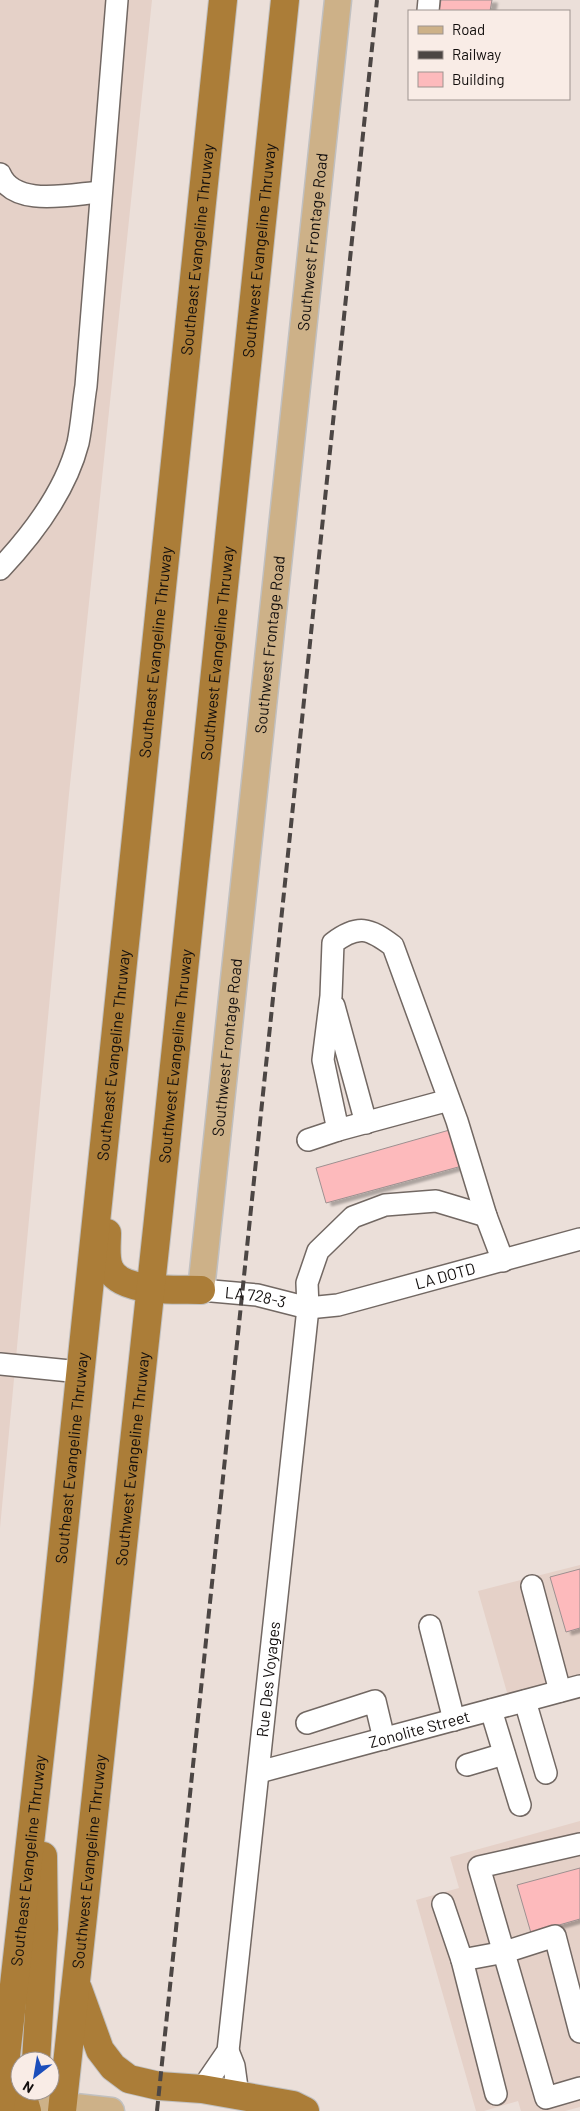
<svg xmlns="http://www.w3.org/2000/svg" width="580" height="2111" font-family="Barlow,sans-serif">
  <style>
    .built { fill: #e5d1c8 }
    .building { fill: #fdbabc; stroke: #9d9090; filter: url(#shadow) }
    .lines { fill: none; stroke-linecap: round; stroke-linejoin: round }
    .minor-casing { stroke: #726863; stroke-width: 24 }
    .major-casing { stroke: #c1c0c0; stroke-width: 29 }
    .highway-casing { stroke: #c1c0c0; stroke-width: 30 }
    .minor { stroke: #fff; stroke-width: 21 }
    .major { stroke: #cdb188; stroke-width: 26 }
    .highway { stroke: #ab7d38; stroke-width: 28 }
    .rail { stroke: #4c4644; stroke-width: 4; stroke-dasharray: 10 5; stroke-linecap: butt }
    .labels { text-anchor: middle; stroke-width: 5; stroke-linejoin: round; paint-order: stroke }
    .street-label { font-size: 16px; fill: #120e0d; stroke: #f9ece6 }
  </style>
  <defs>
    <filter id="shadow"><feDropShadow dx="5.5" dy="3" stdDeviation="1" flood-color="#0004"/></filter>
  </defs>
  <rect width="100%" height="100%" fill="#ebdfd9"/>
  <path class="built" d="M0,0H152L69,794L0,1528Z
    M580,1565V1674L508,1696L478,1591Z
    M580,1821V2107L565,2111H521L518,2101L484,2111H476L416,1900L459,1888L450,1857Z"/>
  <path class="building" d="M441,0H492L490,11H439Z
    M453,1129L462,1166L326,1203L316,1168Z
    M580,1569V1628L566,1632L550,1577Z
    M580,1868V1919L531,1933L517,1885Z"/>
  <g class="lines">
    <g class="minor-casing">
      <g id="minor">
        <path d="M428,11L429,0"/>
        <path d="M0,174C14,208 71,194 101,192"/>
        <path d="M0,569C33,534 66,490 78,443C82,424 83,404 86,386L117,0"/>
        <path d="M334,1006L366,1123"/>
        <path d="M449,1100L338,1130L323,1060L331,996L333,943C358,924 369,928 393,946L457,1121L486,1216L503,1261"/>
        <path d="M308,1140L338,1130"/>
        <path id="s1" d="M201,1290L257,1295L308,1308L338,1305L580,1239"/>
        <path d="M0,1364L80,1372"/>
        <path d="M532,1586L560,1691"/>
        <path d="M430,1626L454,1720"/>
        <path d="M525,1701L546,1773"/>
        <path d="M491,1710L520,1805"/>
        <path d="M307,1723L375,1701L384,1739"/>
        <path d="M467,1765L504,1754"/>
        <path id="s2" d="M259,1772L580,1686"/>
        <path d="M580,1844L479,1867L546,2098L580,2088"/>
        <path d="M443,1904L462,1960L505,1952L555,1936L580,2032"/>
        <path d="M462,1960L496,2094"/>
        <path d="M228,2051L234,2066L238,2095"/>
        <path id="s3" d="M202,2089L228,2051L308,1308L307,1283L318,1251L353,1217L385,1205L436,1201L486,1216"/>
      </g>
    </g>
    <g class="major-casing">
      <g id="major">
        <path id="s4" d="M201,1290L338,0"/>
        <path d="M3,2099L111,2111"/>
      </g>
    </g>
    <g class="highway-casing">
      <g id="highway">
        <path d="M107,1233C107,1245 105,1257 109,1267C119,1294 177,1289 201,1290"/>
        <path d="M78,1989L100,2050L113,2067L129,2079L159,2086L202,2089L293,2105L305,2111"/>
        <path d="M36,2061L44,1929L43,1856"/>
        <path d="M24,2101L27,2111"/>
        <path id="s5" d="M0,2109L48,1684L223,0"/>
        <path id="s6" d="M62,2111L158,1220L285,0"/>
      </g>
    </g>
    <use href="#minor" class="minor"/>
    <use href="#major" class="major"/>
    <use href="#highway" class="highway"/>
    <path class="rail" d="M157,2111L377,0"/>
  </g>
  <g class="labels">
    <g class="street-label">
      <text dy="6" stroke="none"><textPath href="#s4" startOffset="1054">Southwest Frontage Road</textPath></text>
      <text dy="6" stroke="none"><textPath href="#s5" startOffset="1870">Southeast Evangeline Thruway</textPath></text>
      <text dy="6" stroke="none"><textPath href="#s6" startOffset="1871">Southwest Evangeline Thruway</textPath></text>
      <text dy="6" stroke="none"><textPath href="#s4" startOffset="649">Southwest Frontage Road</textPath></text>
      <text dy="6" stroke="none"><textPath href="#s5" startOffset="1465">Southeast Evangeline Thruway</textPath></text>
      <text dy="6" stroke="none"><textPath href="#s6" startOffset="1466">Southwest Evangeline Thruway</textPath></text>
      <text dy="6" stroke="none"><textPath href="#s4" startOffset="244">Southwest Frontage Road</textPath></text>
      <text dy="6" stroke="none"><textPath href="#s5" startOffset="1060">Southeast Evangeline Thruway</textPath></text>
      <text dy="6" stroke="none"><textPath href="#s6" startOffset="1061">Southwest Evangeline Thruway</textPath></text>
      <text dy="6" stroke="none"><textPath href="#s1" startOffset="250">LA DOTD</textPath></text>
      <text dy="6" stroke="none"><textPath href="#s1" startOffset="55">LA 728-3</textPath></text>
      <text dy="6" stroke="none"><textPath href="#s5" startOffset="655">Southeast Evangeline Thruway</textPath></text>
      <text dy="6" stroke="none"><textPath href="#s6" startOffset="656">Southwest Evangeline Thruway</textPath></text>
      <text dy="6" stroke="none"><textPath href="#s3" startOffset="420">Rue Des Voyages</textPath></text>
      <text dy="6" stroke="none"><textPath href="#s2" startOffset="166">Zonolite Street</textPath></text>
      <text dy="6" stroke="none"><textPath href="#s5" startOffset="250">Southeast Evangeline Thruway</textPath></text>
      <text dy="6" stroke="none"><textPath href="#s6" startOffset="251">Southwest Evangeline Thruway</textPath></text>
    </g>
  </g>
  <rect x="408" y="10" width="162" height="90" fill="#f9ece6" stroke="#9d938f"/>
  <rect x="418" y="26" width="25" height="8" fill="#cdb188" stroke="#9d938f"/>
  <text x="452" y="35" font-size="15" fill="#120e0d">Road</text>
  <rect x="418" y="51" width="25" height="8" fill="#4c4644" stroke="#9d938f"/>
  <text x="452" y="60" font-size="15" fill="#120e0d">Railway</text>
  <rect x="418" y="72" width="25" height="15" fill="#fdbabc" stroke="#9d938f"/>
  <text x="452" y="85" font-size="15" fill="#120e0d">Building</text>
  <g transform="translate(35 2076) rotate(211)"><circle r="24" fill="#f9ece6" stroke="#9d938f"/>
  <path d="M0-4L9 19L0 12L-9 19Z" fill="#1c4ebb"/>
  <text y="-8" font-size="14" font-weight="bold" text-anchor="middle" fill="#120e0d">N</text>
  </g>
</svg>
